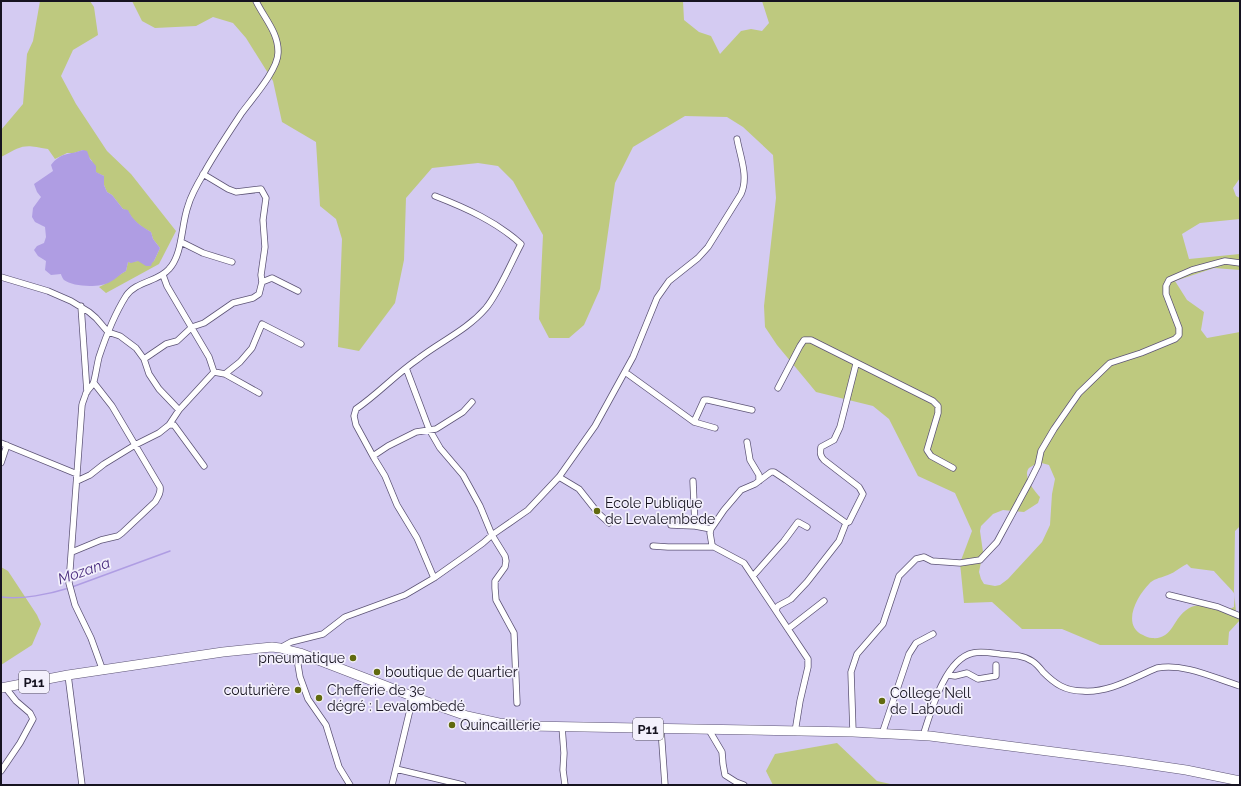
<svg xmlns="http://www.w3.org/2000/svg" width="1241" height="786" font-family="Raleway,sans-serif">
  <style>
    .green { fill: #bec97f; fill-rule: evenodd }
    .water { fill: #af9de3 }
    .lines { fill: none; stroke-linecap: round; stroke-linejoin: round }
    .stream { stroke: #af9de3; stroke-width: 1.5 }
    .street-casing { stroke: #5d5476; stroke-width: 7 }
    .primary-casing { stroke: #5d5476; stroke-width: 10 }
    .street { stroke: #fff; stroke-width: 5.5 }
    .primary { stroke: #fff; stroke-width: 9 }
    .poi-dot { fill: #616a0f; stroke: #f3f0fc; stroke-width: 1.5 }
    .labels { text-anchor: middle; stroke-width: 3.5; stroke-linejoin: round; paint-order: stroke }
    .shield { fill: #f3f0fc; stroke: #585562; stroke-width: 1 }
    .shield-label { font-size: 13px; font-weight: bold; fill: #161320 }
    .poi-label { font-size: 14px; fill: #161320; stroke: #f3f0fc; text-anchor: start }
    .water-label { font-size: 15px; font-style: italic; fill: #492c7e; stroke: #f3f0fc }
  </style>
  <rect width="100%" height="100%" fill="#d4cbf2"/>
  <path class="green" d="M40,1H90L94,7L98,35L73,50L61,76L76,104L107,151L131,174L176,231L159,264L106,293L99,287C109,283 116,276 126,271L128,262C132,263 134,261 138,261C144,260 149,263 154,261L160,248L153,239L151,232C141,227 132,220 128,211L123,209L112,195L107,192L104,185V176L95,172L92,161L83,150L74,153H67L55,159L48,149C23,144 23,145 1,157V130L23,104L27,54L33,41Z
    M132,1H683L684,20L699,32L711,36L720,54L741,31L751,29L762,31L769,23L762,1H1240V178L1233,188L1236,196L1240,198V219L1200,223L1182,234L1189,259L1240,254V270L1214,268L1175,281L1187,300L1204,312L1201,330L1207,338L1240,332V526L1235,531L1234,591L1236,612L1240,615V620L1229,632L1228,645H1100L1062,629H1022L992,602L964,603L960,563L972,531L955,493L918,476L889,419L873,406L816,392L777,345L765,327L764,306L776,198L773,155L743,127L727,117L685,116L633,147L615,183L600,289L584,325L569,338H549L539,319L543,235L513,181L498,166L478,163L432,168L406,198L404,260L395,303L359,351L338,347L342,239L336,219L320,206L316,142L282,122L273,81L246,38L233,23L213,17L196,26L155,28L142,21ZM1038,462L1049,465L1055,479L1052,494L1050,525L1042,542L1008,579L1000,585L995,586L984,584L981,579L979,572L983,552L980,531L981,526L993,514L1003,510L1024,512L1038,503L1040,497C1035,492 1022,476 1029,468C1032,466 1036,464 1038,462ZM1187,564L1191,568L1214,571C1217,575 1233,591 1234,593C1235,597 1234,603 1234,607C1231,608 1228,610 1225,610C1209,612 1200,598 1185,611C1173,620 1172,640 1152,638C1149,638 1145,636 1143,635C1121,625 1137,596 1149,584C1153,579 1160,578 1165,576C1173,574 1179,568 1187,564Z
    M1,567L8,571L37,615L41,624L32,645L1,665Z
    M837,743L877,781L895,785H773L766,771L775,754Z"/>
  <path class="water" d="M83,150L87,151L90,159L96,166V172L104,176V185L107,192L112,195L123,209L128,210C132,220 142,227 151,232L153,239L160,248L154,261L152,263L151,266H146L138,261L131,263L128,262L126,271C120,274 116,279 110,282C100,288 73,287 64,280C63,279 61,275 61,274L51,275L45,270L46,261L38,256L34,250L37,246L44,243L46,237L45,227L35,222L32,217L33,208L41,197L37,192L34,184L53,171L51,165C61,152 69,155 83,150Z"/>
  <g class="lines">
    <path class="stream" d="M72,587L170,551
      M1,597C21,600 50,594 69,588"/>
    <g class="street-casing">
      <path id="street" d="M181,242L203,253L232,262
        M163,275L167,286L209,357L214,372
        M1,277L48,291L71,301L89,312L96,318L108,332L120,336L136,348L144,359L149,374L159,389L179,410
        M262,282L272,278L298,291
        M81,306L87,392
        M144,359L166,344L177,341L192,327L204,323L233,303L253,298L259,294L262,282L261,275L265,247L263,220L266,198L261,189L236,192L228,189L203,174
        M406,368L429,429L440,448L463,475L480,506L492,535L505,556L506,561L505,567L495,581V588L496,600L514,633L517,703
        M214,372L225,374L259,393
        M625,372L694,422L715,428
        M225,374L240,362L252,348L262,324L301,344
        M778,388L800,346L804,340H811L933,401L938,406V413L927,450L931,456L953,468
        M694,422L704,400H708L752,410
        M169,425H174L204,466
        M747,442L750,460L759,475V481
        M1,443L77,474
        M373,456L388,446L416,432L436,429L463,412L472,402
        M1,463L7,445
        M559,477L579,489L598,513L609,523
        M77,481L90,475L104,464L135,445L159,433L169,425L179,410L214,372
        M693,481L695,526
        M671,525L695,526L711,529
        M653,546L668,547H714
        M72,552L101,540L118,536L122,533L155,502C158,497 161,493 160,487L112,406L94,383
        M753,576L784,541L798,522L807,527
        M434,578L417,538L397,505L385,476L374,458L356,425L354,416L356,409C378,394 396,374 418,359C441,341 466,331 486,308C499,292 511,263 521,244C497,222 466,208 435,196
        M1169,595L1218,607L1240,616
        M776,610L778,606L791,599L807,582L839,541L846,523L849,522L863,494L859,487L824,460C820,456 820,453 821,447L834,440L840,427L856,364
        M788,629L824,601
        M280,648L291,642L323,634L345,617L405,595L434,578L468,554L483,543L492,535L528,510L559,477L595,426L633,357L657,298L669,281L698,258L708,247L741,194C749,177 740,156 737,139
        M300,653L298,665L300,677L308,699L326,725L339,767L350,785
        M103,671L91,638L75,605L69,583L82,405C83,401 85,397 86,393C88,389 93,386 94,381C96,373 97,365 99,357C106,336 114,315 126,296C136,281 158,282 169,269C183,254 181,225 188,206C191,195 198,183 204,173C215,153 228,134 241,114C251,100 278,70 278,53C279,33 264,18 256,1
        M68,675L82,785
        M948,675L955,676L967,673L978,679L996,676V665
        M562,727L564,753L563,770L565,785
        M661,729L665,785
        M709,730L722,752L723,764L725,775L736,782L744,785
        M795,732L800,701L808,667V659L744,563L714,547L712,545L710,533L711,529L724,510L741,490L755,484L771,472H774L786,480L846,523
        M853,732L851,672L857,654L883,624L899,576L916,559L924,557L932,561L960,563L980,560L997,542L1030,481L1038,465L1041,451L1054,429L1079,393L1110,363L1141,353L1175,339L1179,335V328L1166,294V286L1169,280L1192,270L1225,261L1240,263
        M882,734L909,654L916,643L933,634
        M923,736C931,711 945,659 973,653C981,651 992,653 1000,654C1011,655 1023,655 1032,661C1037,664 1040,668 1043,672C1055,684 1065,691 1083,691C1109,693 1133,678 1157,668C1185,663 1214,678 1240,686
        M396,769L463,785
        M1,771L20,743L33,719L30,713L16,701L5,687
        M392,785L413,697"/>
    </g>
    <g class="primary-casing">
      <path id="primary" d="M1,688L68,675L223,652L272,647L280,648L300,653L430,703L467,716L499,723L529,726L853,732L930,736L1125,761L1186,770L1240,781"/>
    </g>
    <use href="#street" class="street"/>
    <use href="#primary" class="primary"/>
  </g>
  <g class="poi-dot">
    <circle cx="597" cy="511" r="4"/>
    <circle cx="353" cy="658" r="4"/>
    <circle cx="377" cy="672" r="4"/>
    <circle cx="298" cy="690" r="4"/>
    <circle cx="319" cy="698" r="4"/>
    <circle cx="882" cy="701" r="4"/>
    <circle cx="452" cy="725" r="4"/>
  </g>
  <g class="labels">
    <g class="shield">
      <rect x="19" y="671" width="30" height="22" rx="3"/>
      <rect x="633" y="718" width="30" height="22" rx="3"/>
    </g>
    <g class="shield-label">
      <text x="34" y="687">P11</text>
      <text x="648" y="734">P11</text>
    </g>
    <g class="poi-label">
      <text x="605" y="508">Ecole Publique<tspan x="605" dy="16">de Levalembede</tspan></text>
      <text x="345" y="663" text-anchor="end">pneumatique</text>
      <text x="385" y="677">boutique de quartier</text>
      <text x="290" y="695" text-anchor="end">couturière</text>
      <text x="327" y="695">Chefferie de 3e<tspan x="327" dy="16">dégré : Levalombedé</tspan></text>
      <text x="890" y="698">College Nell<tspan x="890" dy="16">de Laboudi</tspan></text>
      <text x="460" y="730">Quincaillerie</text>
    </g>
    <g class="water-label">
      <text transform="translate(84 571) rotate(-19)" y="5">Mozana</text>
    </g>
  </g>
  <rect width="1241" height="786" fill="none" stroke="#161320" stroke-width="4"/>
</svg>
